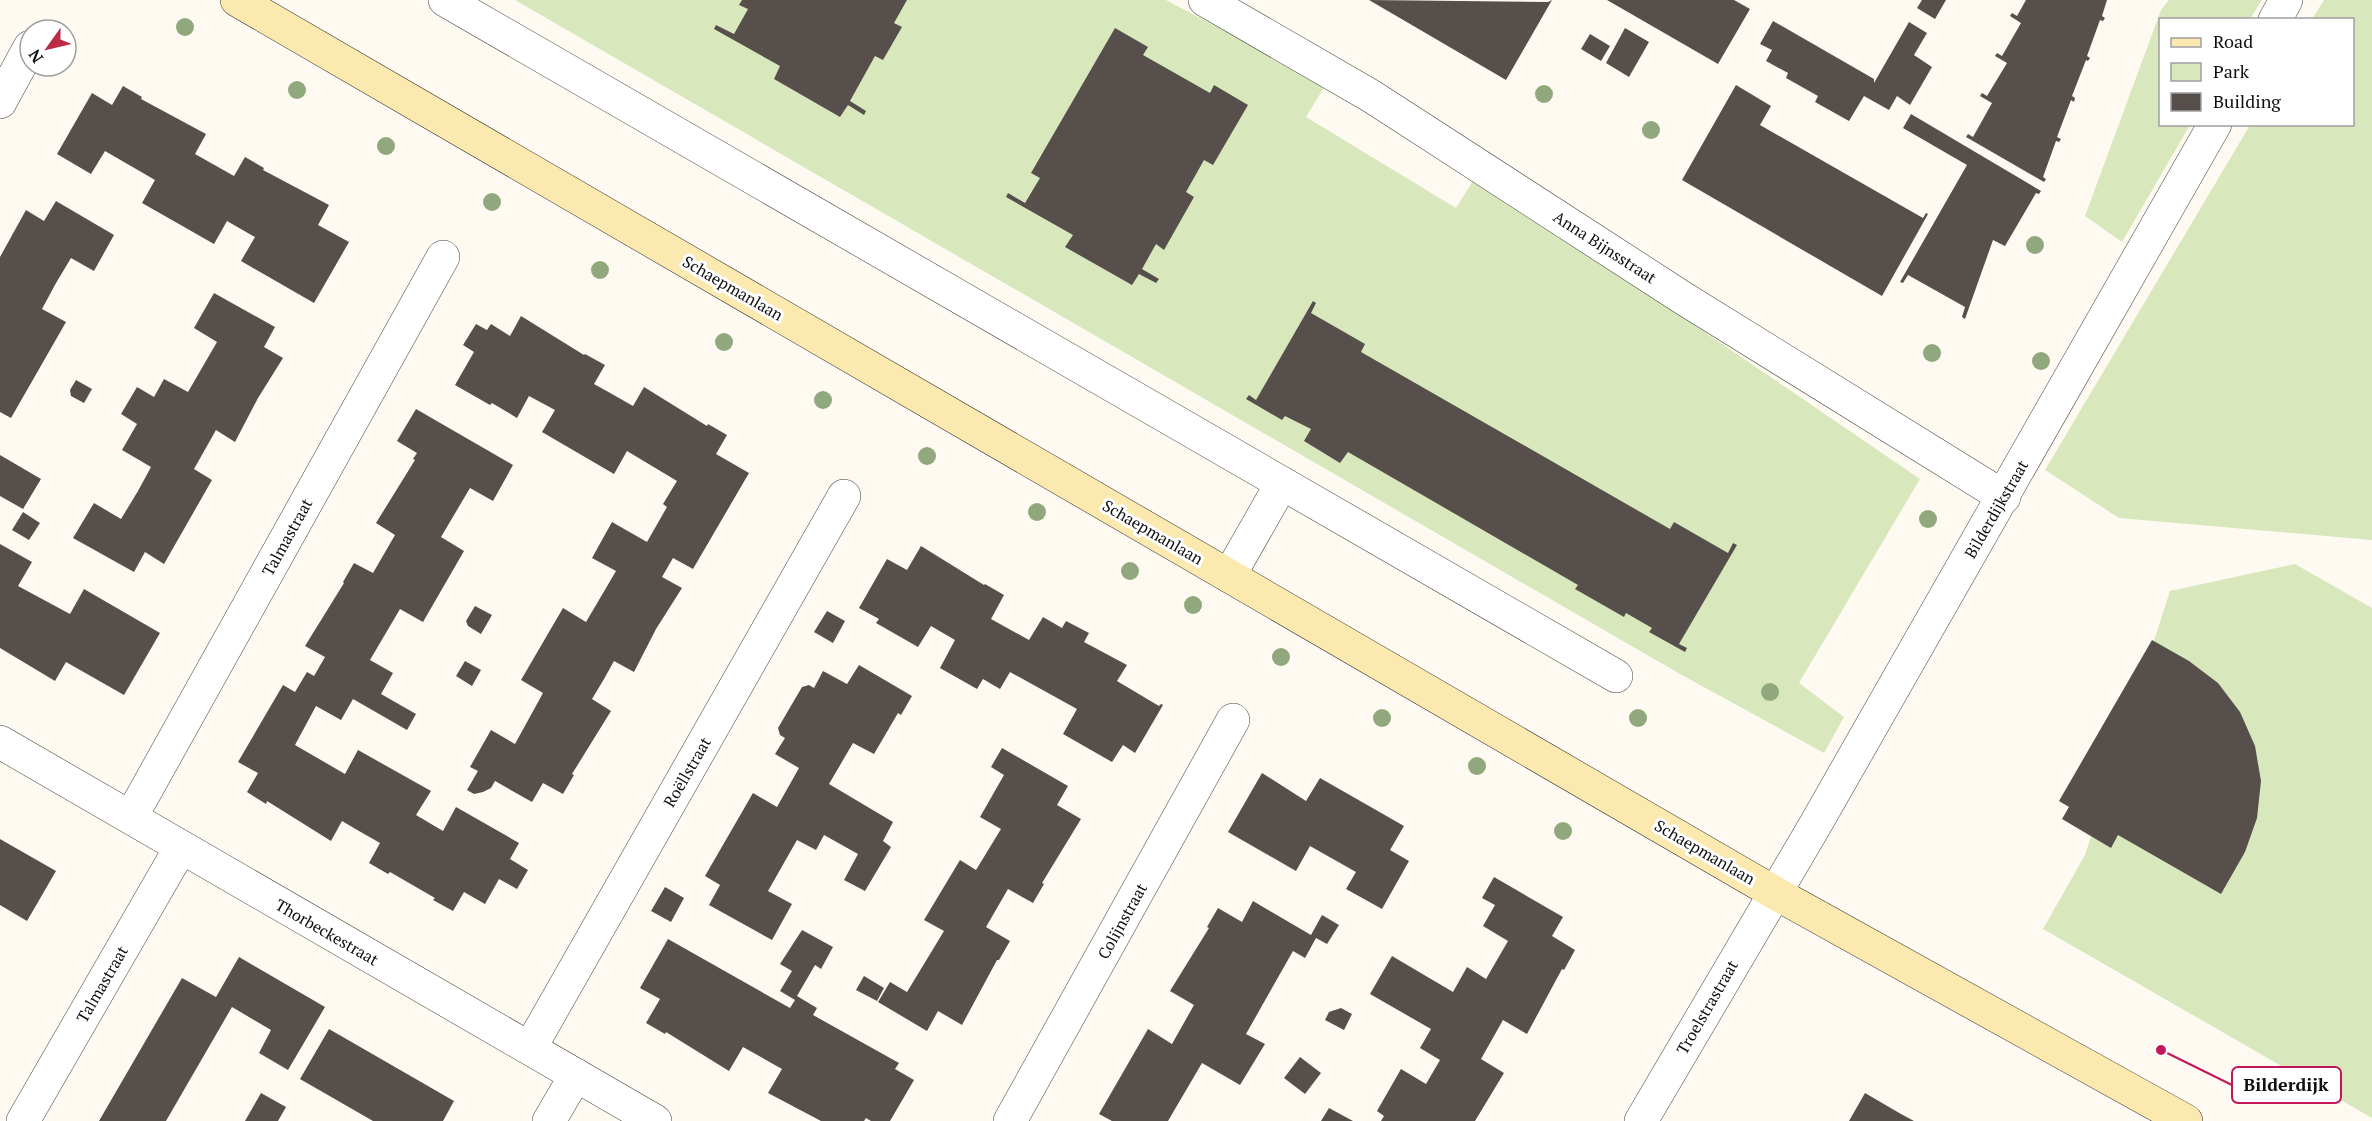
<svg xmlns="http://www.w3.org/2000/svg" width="2372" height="1121" font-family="'PT Serif',serif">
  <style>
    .green { fill: #d8e8bc }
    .building { fill: #574f4c }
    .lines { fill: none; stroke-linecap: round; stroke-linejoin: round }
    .street-casing { stroke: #424242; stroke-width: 34 }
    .secondary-casing { stroke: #313131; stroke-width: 34 }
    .street { stroke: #fff; stroke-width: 33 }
    .secondary { stroke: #fbe9af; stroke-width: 33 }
    .tree { fill: #91a87f }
    .labels { text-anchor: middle; stroke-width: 6; stroke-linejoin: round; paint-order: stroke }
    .street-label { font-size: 16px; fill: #0f0f0f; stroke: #fff }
    .leader { fill: none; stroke: #c2185b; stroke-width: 2 }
    .callout-dot { fill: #c2185b; stroke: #fff; stroke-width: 2 }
    .callout { fill: #fff; stroke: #c2185b; stroke-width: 2 }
    .callout-label { font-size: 18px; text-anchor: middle; font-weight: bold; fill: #0f0f0f }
  </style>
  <rect width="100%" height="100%" fill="#fefaf1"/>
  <path class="green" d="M515,0H1166L1326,84L1306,117L1456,208L1476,176L1920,479L1799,683L1844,717L1824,753L1680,674Z
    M2169,0H2262L2250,19L2160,20V124L2190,125L2122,242L2085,216L2161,10Z
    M2324,0H2372V540L2119,518L2045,470L2250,125L2352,124V20L2312,19Z
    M2295,564L2372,608V1118L2043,929L2085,855L2170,591Z"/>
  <path class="building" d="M742,0H907L894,23L902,27L883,60L875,56L850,101L866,111L864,115L848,105L840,117L774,79L780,66L714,29L716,25L734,34L748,9L739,5Z
    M1369,0L1548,2L1552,0L1506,80Z
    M1607,0H1734L1750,9L1718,64Z
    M1922,0H1946L1935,19L1917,8Z
    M2026,0H2107L2102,16L2105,18L2103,21L2100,20L2087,56L2090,58L2088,61L2086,60L2072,96L2075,98L2074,102L2071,100L2057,137L2061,139L2059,142L2056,141L2043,177L2046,179L2044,182L1966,137L1968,134L1973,137L1992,103L1980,96L1982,93L1987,96L2007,63L1995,56L1997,53L2002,56L2021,23L2010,16L2012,13L2017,16Z
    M1773,21L1874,79V83L1909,22L1927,33L1914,55L1932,67L1910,105L1897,96L1889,110L1864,96L1849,121L1815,102L1818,96L1786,78L1788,73L1766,61L1772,50L1760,44Z
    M1115,28L1148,47L1143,55L1210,93L1214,85L1248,105L1213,165L1204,160L1186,192L1194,197L1164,250L1156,244L1142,269L1159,279L1156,283L1139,274L1132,285L1065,247L1073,235L1006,197L1008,193L1025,203L1040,178L1031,173Z
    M1625,28L1649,42L1629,77L1606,63Z
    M1590,34L1610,46L1601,61L1581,49Z
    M1736,85L1771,106L1760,125L1923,218L1926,213L1928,214L1882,296L1682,180Z
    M123,86L142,97L141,99L206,134L195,154L234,176L245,157L264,168L263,170L329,205L318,225L349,242L314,303L241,261L255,237L253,236L227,221L214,244L142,203L155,180L105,151L91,174L57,154L92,93L112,105Z
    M1911,114L2041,191L2039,194L2036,193L2005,246L1993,240L1965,319L1962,317L1965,307L1908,275L1903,283L1900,282L1967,165L1903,128Z
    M56,201L114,235L94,271L71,258L56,283L42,309L66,322L11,418L0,412V257L26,210L44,221Z
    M214,293L275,327L264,347L283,358L258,398L235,442L216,430L194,469L212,480L164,564L145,552L134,572L73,538L94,503L121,519L138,491L151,467L122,450L137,424L121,414L137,387L154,397L164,379L188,392L217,342L194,328Z
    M1313,301L1316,303L1311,313L1365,344L1361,352L1670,529L1674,522L1728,553L1733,543L1737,545L1679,644L1687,648L1685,652L1649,632L1652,628L1626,613L1624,617L1575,589L1578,585L1348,452L1340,463L1304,441L1311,429L1285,416L1282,420L1246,399L1249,395L1256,400Z
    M521,316L584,355L585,354L605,365L594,384L612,394L633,406L644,387L707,426L708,424L727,435L716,454L749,473L693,569L673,558L662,577L682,588L656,629L634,672L614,661L604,679L592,699L611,711L572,774L574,775L563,794L543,783L532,802L495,781L491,788L483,792L474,794L467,790L478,771L470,767L491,730L515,744L543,693L521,680L563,608L586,622L616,571L592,558L612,522L647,542L667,507L663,504L677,481L627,451L614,474L542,432L555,410L529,396L517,418L492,403L490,405L455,385L474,352L463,345L476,324L487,330L491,324L510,336Z
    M76,380L92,389L84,403L71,396L70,390Z
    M416,409L513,465L493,501L470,488L441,537L464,551L423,622L400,609L370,660L393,673L381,694L416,714L407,730L353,699L341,720L316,706L295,745L345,774L358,750L431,791L416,815L443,831L456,807L519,843L510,859L528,870L517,889L499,879L485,904L464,892L453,911L433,900L435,898L390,872L388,874L369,863L380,843L359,831L342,821L331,841L267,801L266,804L247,792L258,773L238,762L283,685L295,692L307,672L314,676L325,657L305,646L344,583L343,582L354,563L373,573L395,535L376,523L415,460L413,459L417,453L397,441Z
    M0,455L41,479L23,509L0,496Z
    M23,512L40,523L29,540L12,530Z
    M0,544L32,562L18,586L70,614L84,589L160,633L124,695L66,662L55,681L0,648Z
    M921,546L984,585L985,584L1004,595L991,619L1029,640L1043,617L1062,628L1066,621L1089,633L1084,642L1127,665L1117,681L1159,706L1161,704L1163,705L1135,753L1123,745L1112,762L1063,734L1077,709L1010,672L1000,689L983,679L977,689L940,668L955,640L931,626L918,647L876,623L879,619L859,608L887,559L907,570Z
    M475,606L492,615L481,634L468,626L466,621Z
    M827,611L845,621L833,643L814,632Z
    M2152,640L2189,661L2218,683L2240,712L2255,746L2261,781L2257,818L2245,852L2221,894L2118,835L2111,848L2062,819L2069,807L2059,801Z
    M465,661L481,670L472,686L456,676Z
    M859,665L912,696L901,715L898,713L874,754L853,743L829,784L893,822L883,841L891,847L865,891L844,880L858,854L824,835L816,850L797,840L768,891L792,904L772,940L709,905L720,885L705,876L753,793L777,807L799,768L775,754L785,738L780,735L778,728L802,687L809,685L814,688L823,671L847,684Z
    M1002,748L1068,786L1057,805L1081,819L1042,883L1044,884L1033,903L1008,889L986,927L1010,941L999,960H997L962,1025L938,1011L927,1031L878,1002L890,982L907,992L944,931L924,920L960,860L976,870L1001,829L980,817L1004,775L991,767Z
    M1262,773L1306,801L1320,778L1404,826L1390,850L1409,861L1382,909L1346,889L1356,872L1310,846L1296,871L1228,832Z
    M0,839L56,871L27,921L0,905Z
    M1494,877L1563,917L1552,936L1575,950L1564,970L1562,969L1527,1034L1503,1020L1481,1059L1504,1073L1475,1121H1381L1384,1116L1377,1111L1401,1069L1426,1084L1440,1060L1420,1048L1431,1029L1370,994L1392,956L1453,992L1467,967L1486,979L1508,941L1483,926L1495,905L1482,898Z
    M665,887L684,898L671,922L651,911Z
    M1253,901L1311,935L1322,915L1339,925L1327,944L1316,938L1305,958L1293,951L1246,1034L1265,1044L1240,1085L1202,1063L1168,1121H1112L1099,1114L1148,1029L1172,1044L1194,1005L1170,991L1209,928L1207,927L1218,908L1242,922Z
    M802,930L833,947L821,969L815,965L797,996L817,1008L813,1015L899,1063L895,1069L914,1080L890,1121H871L866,1118L864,1121H821L768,1093L782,1069L743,1047L729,1071L666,1032L665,1034L646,1023L660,999L640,988L668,939L790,1008L795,1000L780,991L792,971L780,964Z
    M239,957L325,1007L288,1070L259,1053L271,1030L232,1007L166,1121H99L182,978L216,997Z
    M864,976L884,988L877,1001L856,990Z
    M1341,1008L1352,1014L1344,1030L1325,1020L1329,1012Z
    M329,1029L454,1101L443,1121H373L300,1079Z
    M1300,1057L1321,1073L1305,1094L1284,1078Z
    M261,1093L286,1107L278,1121H245Z
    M1865,1093L1901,1114L1914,1121H1849Z
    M1329,1108L1353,1121H1321Z"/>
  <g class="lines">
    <g class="street-casing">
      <path id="street" d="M445,0L1616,676
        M1205,0L1371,96L1683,298L2004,497
        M2275,20L2286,0
        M0,102L30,47
        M1229,576L1282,483
        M0,742L655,1121
        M131,817L443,257
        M530,1048L844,496
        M23,1121L181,847
        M549,1121L576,1075
        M1010,1121L1233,720
        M1641,1121L1814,827L2215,124"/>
    </g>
    <g class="secondary-casing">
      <path id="secondary" d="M237,0L1775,893L2186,1121"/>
    </g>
    <use href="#street" class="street"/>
    <use href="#secondary" class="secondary"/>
  </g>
  <g class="tree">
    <circle cx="185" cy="27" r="9"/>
    <circle cx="297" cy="90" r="9"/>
    <circle cx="1544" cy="94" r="9"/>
    <circle cx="1651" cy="130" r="9"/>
    <circle cx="386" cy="146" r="9"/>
    <circle cx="492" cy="202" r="9"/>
    <circle cx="2035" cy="245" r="9"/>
    <circle cx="600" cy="270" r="9"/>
    <circle cx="724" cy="342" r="9"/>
    <circle cx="1932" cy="353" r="9"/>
    <circle cx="2041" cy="361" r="9"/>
    <circle cx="823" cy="400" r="9"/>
    <circle cx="927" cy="456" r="9"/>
    <circle cx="1037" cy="512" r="9"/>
    <circle cx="1928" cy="519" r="9"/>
    <circle cx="1130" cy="571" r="9"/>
    <circle cx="1193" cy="605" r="9"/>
    <circle cx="1281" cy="657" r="9"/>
    <circle cx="1770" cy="692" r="9"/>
    <circle cx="1382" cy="718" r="9"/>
    <circle cx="1638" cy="718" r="9"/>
    <circle cx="1477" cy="766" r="9"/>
    <circle cx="1563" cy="831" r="9"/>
  </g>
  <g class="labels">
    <g class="street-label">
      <text transform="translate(1605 247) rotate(33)" y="6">Anna Bijnsstraat</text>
      <text transform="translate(733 288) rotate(30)" y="6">Schaepmanlaan</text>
      <text transform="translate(1996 509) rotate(-60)" y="6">Bilderdijkstraat</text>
      <text transform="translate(1153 532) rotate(30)" y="6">Schaepmanlaan</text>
      <text transform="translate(287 537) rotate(-61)" y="6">Talmastraat</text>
      <text transform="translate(687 772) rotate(-60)" y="6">Roëllstraat</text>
      <text transform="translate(1705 852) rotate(30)" y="6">Schaepmanlaan</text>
      <text transform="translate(1122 921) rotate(-61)" y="6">Colijnstraat</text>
      <text transform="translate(327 932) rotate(30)" y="6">Thorbeckestraat</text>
      <text transform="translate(102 984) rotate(-60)" y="6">Talmastraat</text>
      <text transform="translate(1707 1007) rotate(-60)" y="6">Troelstrastraat</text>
    </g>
  </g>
  <path class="leader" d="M2161 1050L2232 1085"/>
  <circle class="callout-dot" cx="2161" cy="1050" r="6"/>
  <rect class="callout" x="2232" y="1067" width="109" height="36" rx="6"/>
  <g class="callout-label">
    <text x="2286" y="1091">Bilderdijk</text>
  </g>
  <rect x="2159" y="18" width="195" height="108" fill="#ffffff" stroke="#9f9f9f" stroke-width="1.5"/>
  <rect x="2171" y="38" width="30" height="9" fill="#fbe9af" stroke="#9f9f9f" stroke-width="1.5"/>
  <text x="2213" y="48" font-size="18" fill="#0f0f0f">Road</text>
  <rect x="2171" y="63" width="30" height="18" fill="#d8e8bc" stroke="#9f9f9f" stroke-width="1.5"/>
  <text x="2213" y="78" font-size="18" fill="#0f0f0f">Park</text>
  <rect x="2171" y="93" width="30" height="18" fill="#574f4c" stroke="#9f9f9f" stroke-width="1.5"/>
  <text x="2213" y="108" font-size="18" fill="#0f0f0f">Building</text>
  <g transform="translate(48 48) rotate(236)"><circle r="28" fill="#ffffff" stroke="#9f9f9f" stroke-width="1.5"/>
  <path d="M0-4.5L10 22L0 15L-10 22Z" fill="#ba2c45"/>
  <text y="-9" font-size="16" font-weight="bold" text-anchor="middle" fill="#0f0f0f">N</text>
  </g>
</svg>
